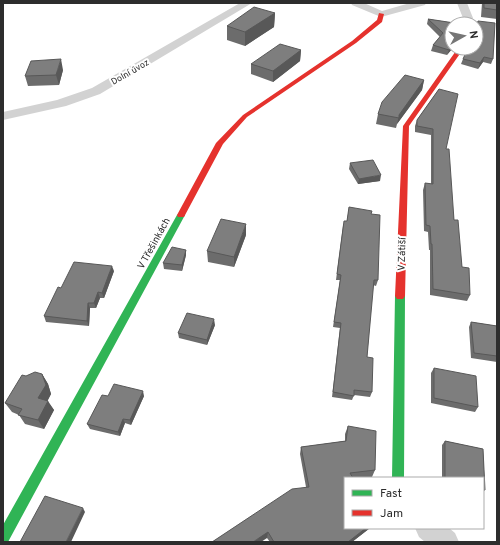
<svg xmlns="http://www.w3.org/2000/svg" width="500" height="545" font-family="Overpass,sans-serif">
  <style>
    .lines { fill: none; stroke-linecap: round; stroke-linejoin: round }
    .street { fill: #d2d2d2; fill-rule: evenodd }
    .fast { fill: #30b455; fill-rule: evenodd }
    .jam { fill: #e5322d; fill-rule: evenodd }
    .wall { fill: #6c6c6c }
    .shaded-wall { fill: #585858 }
    .building { fill: #7e7e7e; stroke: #585858 }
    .labels { text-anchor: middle; stroke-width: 4; stroke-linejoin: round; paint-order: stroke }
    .far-street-label { font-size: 9px; fill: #2d2d2d; stroke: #fff }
    .street-label { font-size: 10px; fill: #2d2d2d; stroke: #fff }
  </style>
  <rect width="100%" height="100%" fill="#fff"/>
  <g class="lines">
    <path class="street" d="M240,3H252L100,94L66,106L3,120V112L57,100L92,88Z
      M351,3H364L382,11L410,3H426L425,5L381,17L352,5Z
      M457,3H467L473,18L471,24H461L463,18Z
      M415,528H449L455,533L459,542H425L419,537Z"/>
    <path class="fast" d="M181,212L185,215L8,542H3V525L177,215Z
      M400,292L403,293L405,296L404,478H392L395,296L397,293Z"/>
    <path class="jam" d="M379,13L384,14L382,22L356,43L247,117L223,144L184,217H178L177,215L216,143L243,115L352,41L377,20Z
      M458,48H464L409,126L405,296L403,299H397L395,296L403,126Z"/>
  </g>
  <path class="wall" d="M482,3H497V19L481,17Z
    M275,13L274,27L245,46L227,40V26Z
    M428,19L461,24L452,48L447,55L431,51L433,45L440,37L427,24Z
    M478,21L493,59L491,64L483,62L478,69L461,64L463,59L476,48V26Z
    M301,50L300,61L273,82L251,74V64Z
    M63,70L59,85L28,86L25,76Z
    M424,80L422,90L397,124L396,128L376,124L378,114Z
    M439,89L454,220L462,267L470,295L467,301L430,295V250H429L428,232L424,231L423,190L425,183L431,184V135L415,132V126L417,120Z
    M350,163L380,181L358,184L349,169Z
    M349,207L371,214L378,280L376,286L373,285L367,357L372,392L370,397L354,395L352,400L332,397L340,328L333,327L340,280H336L343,226L347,221Z
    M246,235L234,267L208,262L207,251Z
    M186,250V255L182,271L164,269L163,263Z
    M114,271L104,298H100L96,308H90L89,326L46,322L44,316L61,288Z
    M471,322L497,326V362L471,358L469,327Z
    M215,325L207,345L179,338L178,333Z
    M434,368L478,407L475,412L431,403V373Z
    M42,374L48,384L51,394L47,401L54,410L44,429L25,424L19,415L12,412L5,403L26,376Z
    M108,396H144L131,425L125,423L120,436L90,429L87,424Z
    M348,426L375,470L372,477L365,478H345L370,528L352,542H270L267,538L212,542L306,487L300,454L301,447L345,441V434Z
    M445,441L483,449L485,490L483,492V478H442V445Z"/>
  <path class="shaded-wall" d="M275,13L274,27L245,46V32Z
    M452,46V48H453L447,55L449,50Z
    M301,50L300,61L273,82V71Z
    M484,57L483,62L478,69L480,63Z
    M61,59L63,70L59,85L56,75Z
    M424,80L422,90L397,124L399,115Z
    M381,175L380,181L358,184L359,179Z
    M246,224V235L234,267V257Z
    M186,250V255L182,271V265Z
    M112,266L114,271L104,298L102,293Z
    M98,292L100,298L96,308L94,303Z
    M88,303L90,308L89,326L87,321Z
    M214,319L215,325L207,345V340Z
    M42,374L48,384L51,394L44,408L38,398Z
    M143,391L144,396L131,425L130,420Z
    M48,401L54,410L44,429L38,420Z
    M123,419L125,423L120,436L118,432Z
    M83,508L85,512L71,542H66Z
    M366,528H370L352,542H348Z
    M268,532L267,538L261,542H253Z"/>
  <path class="building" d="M484,3H497V10L484,8Z
    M254,7L275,13L245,32L227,26Z
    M428,19L461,24H452V46L449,50L433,45L443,33Z
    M478,21L495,23L493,59L484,57L480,63L463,59L468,48H476V26H477Z
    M280,44L301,50L273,71L251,64Z
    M61,59L56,75L25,76L31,61Z
    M405,75L424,80L399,115V118L378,114L382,102Z
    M439,89L458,94L446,149H449L454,220H458L462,267L469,268L470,295L433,289L432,244H431L430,226L426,225L425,183L433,184V129L417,126V120Z
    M373,160L381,175L359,179L350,163Z
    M349,207L372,211L371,214L380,215L378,280H374L367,357L373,358L372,392L354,390V396L333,392L341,323L334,322L341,275L337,274L344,221H347Z
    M221,219L246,224L234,257L207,251Z
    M172,247L186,250L182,265L163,263Z
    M74,262L112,266L102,293L98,292L94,303H88L87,321L44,316L58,287L61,288Z
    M187,313L214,319L207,340L178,333Z
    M471,322L497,326V356L474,353Z
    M434,368L476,376L478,407L434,398Z
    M35,372L42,374L46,385L38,398L48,401L38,420L18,415L22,409L5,403L22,375L26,376Z
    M114,384L143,391L130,420L123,419L118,432L87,424L102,395L108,396Z
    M348,426L376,431L375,470L350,473L353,478H345V528H366L348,542H274L268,532L253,542H212L292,489L309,487L301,447L346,441Z
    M445,441L483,449L485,490L483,489V478H445Z
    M45,496L83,508L66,542H20Z"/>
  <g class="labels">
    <g class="far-street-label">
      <text transform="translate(130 72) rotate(-30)" y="3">Dolní úvoz</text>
    </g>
    <g class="street-label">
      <text transform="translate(153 243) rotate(-61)" y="4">V Třešinkách</text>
      <text transform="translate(401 254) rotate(-88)" y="4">V Zátiší</text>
    </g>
  </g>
  <rect width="500" height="545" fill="none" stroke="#2d2d2d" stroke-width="8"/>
  <rect x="344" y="477" width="140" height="52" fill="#ffffff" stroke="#ababab"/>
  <rect x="352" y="490" width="20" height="6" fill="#30b455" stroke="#ababab"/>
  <text x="380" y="497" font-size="12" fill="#2d2d2d">Fast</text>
  <rect x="352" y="510" width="20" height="6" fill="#e5322d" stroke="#ababab"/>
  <text x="380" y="517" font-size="12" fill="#2d2d2d">Jam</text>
  <g transform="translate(464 36) rotate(82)"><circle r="19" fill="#ffffff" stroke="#ababab"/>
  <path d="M0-3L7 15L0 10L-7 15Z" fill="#767676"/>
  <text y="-6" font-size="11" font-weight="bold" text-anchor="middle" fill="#2d2d2d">N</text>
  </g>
</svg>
